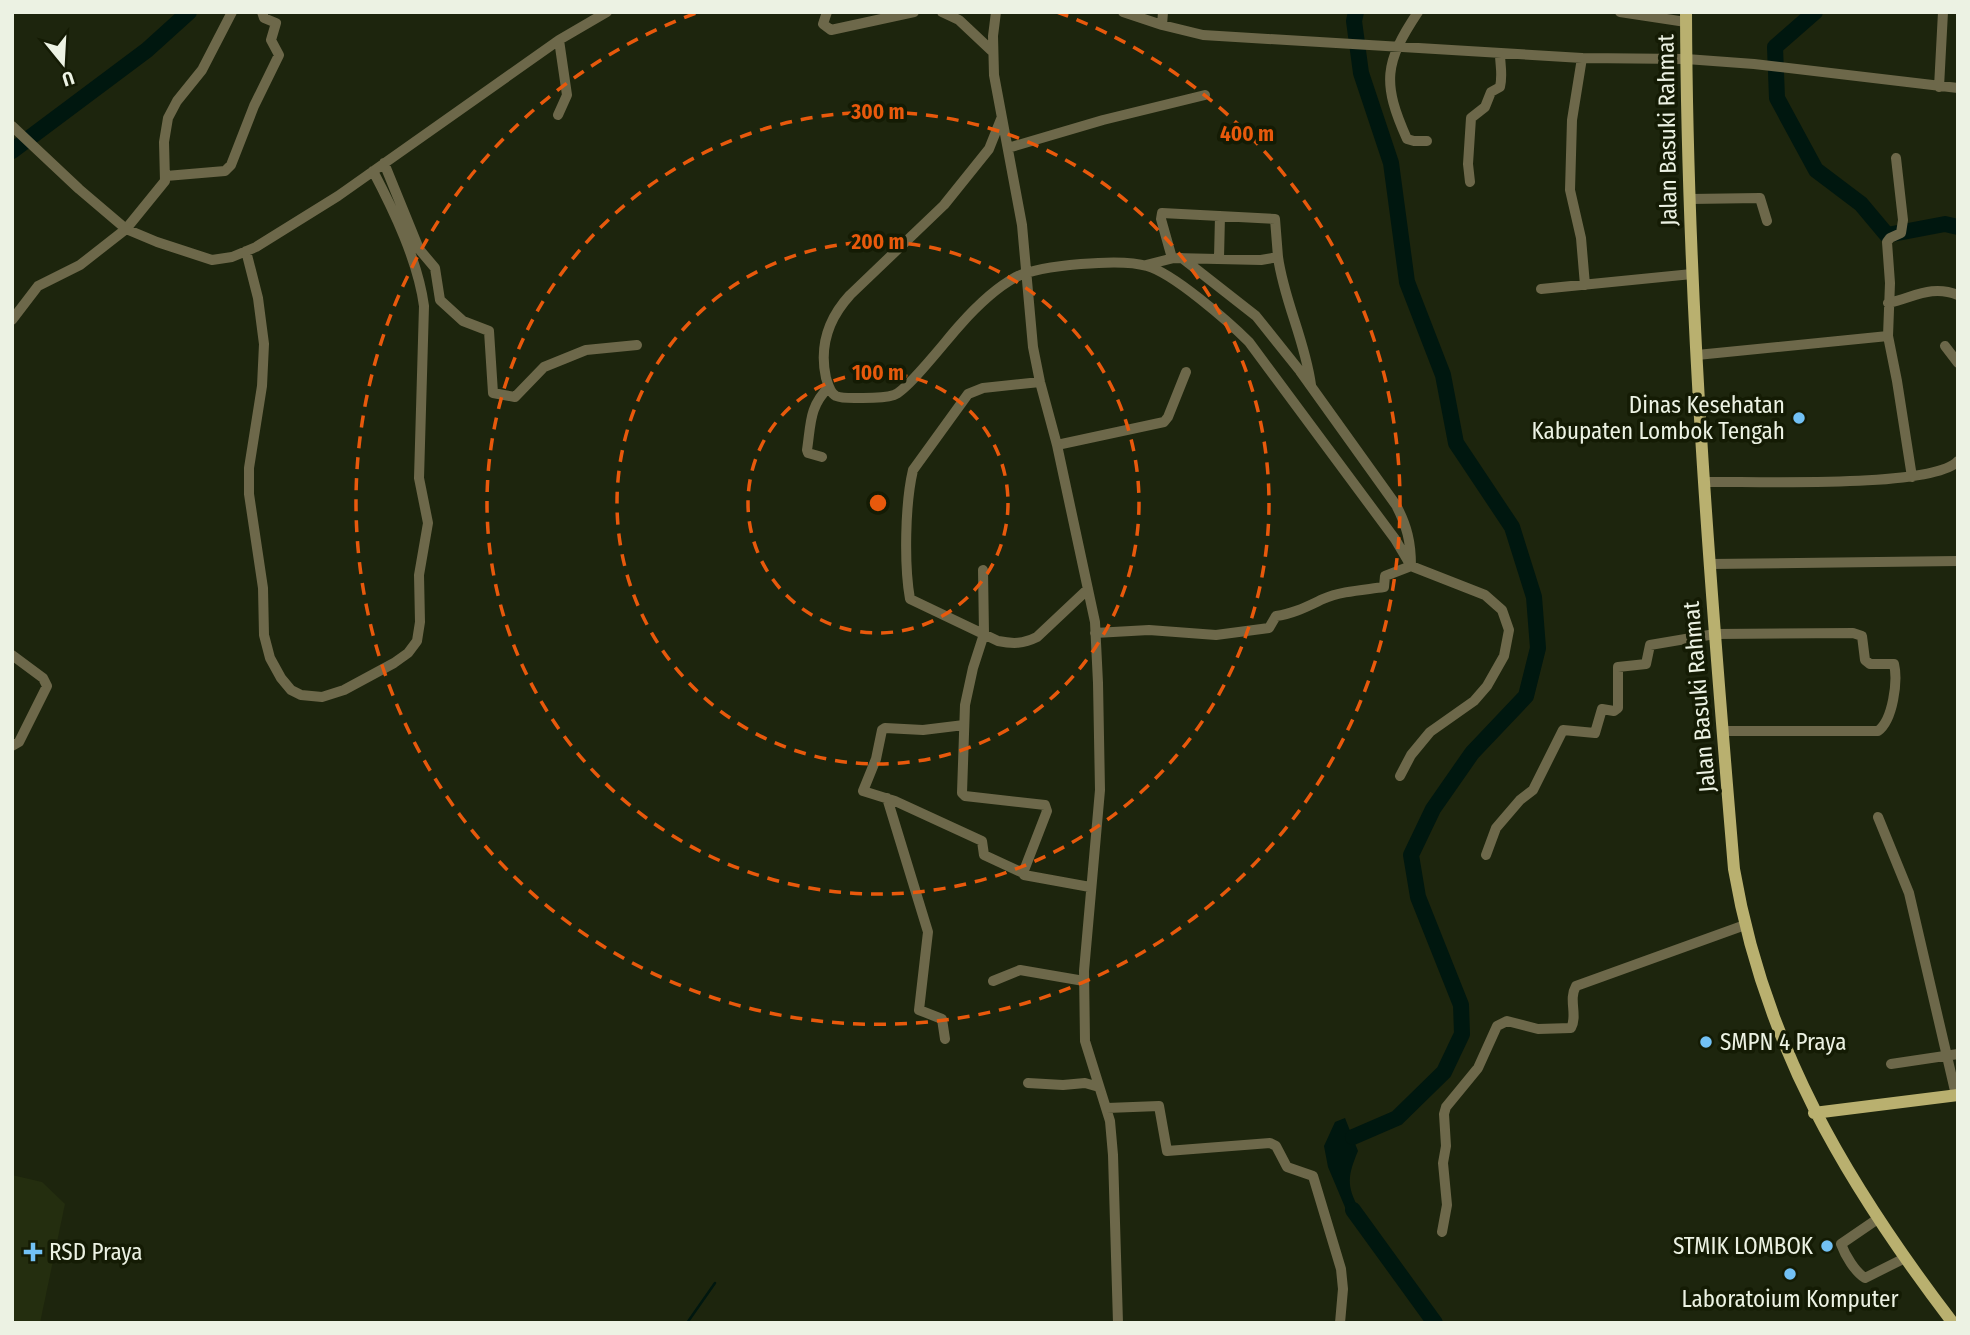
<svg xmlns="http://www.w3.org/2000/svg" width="1970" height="1335" font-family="'Fira Sans Condensed',sans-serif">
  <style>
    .built { fill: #242e0f }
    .water { fill: #00170f }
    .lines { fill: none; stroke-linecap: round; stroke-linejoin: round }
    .stream { stroke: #00170f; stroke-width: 2.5 }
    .river { stroke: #00170f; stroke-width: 16 }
    .minor { stroke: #6d684a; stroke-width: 10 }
    .major { stroke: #b9b06f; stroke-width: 12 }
    .ring { fill: none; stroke: #e8590c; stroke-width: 3.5; stroke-dasharray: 12 9 }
    .poi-dot { fill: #72c1f5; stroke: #141b04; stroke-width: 2.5 }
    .labels { text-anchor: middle; stroke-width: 7; stroke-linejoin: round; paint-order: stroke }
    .street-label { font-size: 23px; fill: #ecf2e3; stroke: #141b04 }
    .poi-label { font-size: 23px; fill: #ecf2e3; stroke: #141b04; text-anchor: end }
    .centre { fill: #e8590c; stroke: #141b04; stroke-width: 3.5 }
    .ring-label { font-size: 21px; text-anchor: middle; font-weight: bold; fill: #e8590c; stroke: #141b04; stroke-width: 7; stroke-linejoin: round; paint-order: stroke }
  </style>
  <rect width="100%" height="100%" fill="#1d250d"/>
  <path class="built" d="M12,1175L42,1182L65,1204L40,1323H12Z"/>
  <path class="water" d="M1345,1118L1358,1151C1348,1175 1346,1185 1359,1209L1347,1212L1328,1167L1324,1146L1335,1122Z"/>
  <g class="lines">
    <path class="stream" d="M687,1323L715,1283"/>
    <path class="river" d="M1815,12L1775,47L1777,98L1816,170L1861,204L1887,235L1945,224L1958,227
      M12,151L147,50L189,12
      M1353,1137L1397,1118L1444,1072L1462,1034L1461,1005L1418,897L1411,855L1433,809L1472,753L1526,696L1538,648L1534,597L1512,527L1456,443L1443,375L1407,282L1391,163L1361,73L1354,21L1356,12
      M1353,1210L1435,1323"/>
    <path class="minor" d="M827,12L823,24L831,30L914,12
      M942,12L959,20L993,52
      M996,12L993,36L994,75L1022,225L1033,347L1040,382L1057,445L1095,622L1098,683L1100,790L1084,971L1085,1041L1110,1121L1113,1155L1118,1323
      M1123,12L1162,25L1203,35L1582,58L1686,59L1754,64L1958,88
      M1418,12C1384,63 1382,83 1407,139L1414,141H1427
      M1620,12L1686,22
      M1162,25L1163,12
      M1582,58L1572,120L1570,190L1581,238L1585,285
      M1939,87L1943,12
      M558,115L567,95L559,40
      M1001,119L989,149L944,205L850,295C828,319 819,346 826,378C828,384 830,393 836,396C843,399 855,398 863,398C873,398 885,398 894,395C908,390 947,339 960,325C976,307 994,289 1016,277C1040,265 1121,258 1147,266C1173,273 1229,322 1249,342L1395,539L1411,566L1485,595L1502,610L1509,630L1504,656L1487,686L1474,701L1430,732L1411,755L1400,776
      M12,126L79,189L126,229L165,181L164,142L168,118L177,101L202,70L232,12
      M1008,148L1103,120L1205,95
      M1896,158L1903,220L1901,233L1890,238L1887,242L1890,283L1888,336L1897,381L1912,477
      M384,163L419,249L435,268L440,300L463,321L489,331L493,393L515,397L544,367L586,350L637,345
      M166,176L225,171L231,165L254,106L279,55L271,40L276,23L264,18L262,12
      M1470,182L1468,164L1471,118L1485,107L1491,92L1500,87C1503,74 1500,66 1500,53
      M1690,199L1760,198L1767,221
      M246,251L258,298L264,344L262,386L249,468V494L263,588L264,635L270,658L281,678L291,690L301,695L322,697L344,690L394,663L408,653L417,641L420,622L419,575L428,523L419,478L424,306C418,261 394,211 373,171
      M1278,257C1284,301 1305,340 1311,385
      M1219,258L1220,216
      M1146,265L1174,258L1261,260L1278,257L1275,219L1162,213L1161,219L1172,258
      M1541,289L1692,274
      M1888,303C1913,298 1931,284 1958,295
      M12,320L38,286L80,265L126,229L157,242L212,260L232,257L256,247L338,196L559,40L607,12
      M1945,346L1958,363
      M1697,355L1888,336
      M1040,382L983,388L968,394L913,470C905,504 904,565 910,599L998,641C1013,644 1023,644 1037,637L1088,589
      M1057,445L1164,422L1168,417L1186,372
      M822,457L808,453L807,450C811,424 809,406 829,387
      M1704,482C1749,481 1932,489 1958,461
      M1710,564L1958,561
      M983,570L984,634L973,668L965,705L962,793L965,796L1045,805L1047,811L1023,873L1024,875L1090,887
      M1095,633L1149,630L1216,635L1269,628L1276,616C1293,614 1308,606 1323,599C1341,591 1364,590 1384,587L1385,576L1411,566C1411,542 1407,526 1396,505L1300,371L1256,316L1182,258
      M12,655L43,678L47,686L19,742L12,746
      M964,725L923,730L885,728L882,730L876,759L863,791L895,801L982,841L984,855L1023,873
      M887,798L928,932L919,1010L942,1019L945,1039
      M1878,817L1909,893L1956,1095
      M1486,855L1496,828L1520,800L1533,790L1563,730L1595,733L1602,709L1614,711L1618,708V667L1646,664L1650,645L1715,634L1853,633L1862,636L1865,660L1870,664H1894C1898,681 1893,720 1878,731H1723
      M993,981L1020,970L1084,981
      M1891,1064L1958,1054
      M1028,1083L1063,1085L1085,1083L1099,1087
      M1107,1108L1159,1106L1167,1151L1270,1143L1276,1146L1287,1167L1313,1176L1341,1269L1343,1289L1340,1323
      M1879,1218L1841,1244C1845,1255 1855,1272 1865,1278L1905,1258
      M1442,1232L1447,1205L1443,1163L1446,1146L1444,1114L1446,1107L1478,1068L1497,1026L1507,1021L1538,1029L1571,1028C1578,1015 1568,1000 1576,986L1745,925"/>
    <path class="major" d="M1686,12C1687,299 1710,584 1734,869C1764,1045 1846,1183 1953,1323
      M1814,1113L1958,1095"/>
  </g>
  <g class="ring">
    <circle cx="878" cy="503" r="130"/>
    <circle cx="878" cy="503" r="261"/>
    <circle cx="878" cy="503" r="391"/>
    <path d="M1057 12A522 522 0 1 1 699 12"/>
  </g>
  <g class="poi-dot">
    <circle cx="1799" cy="418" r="7"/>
    <circle cx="1706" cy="1042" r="7"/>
    <circle cx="1827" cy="1246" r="7"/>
    <path d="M29.5 1241.5h7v7h7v7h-7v7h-7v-7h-7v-7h7z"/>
    <circle cx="1790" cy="1274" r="7"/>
  </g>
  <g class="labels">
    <g class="street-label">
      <text transform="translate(1667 130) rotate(-91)" y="8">Jalan Basuki Rahmat</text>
      <text transform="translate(1699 697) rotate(-95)" y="8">Jalan Basuki Rahmat</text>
    </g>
    <g class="poi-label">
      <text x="1785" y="413">Dinas Kesehatan<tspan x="1785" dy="26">Kabupaten Lombok Tengah</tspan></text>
      <text x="1720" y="1050" text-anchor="start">SMPN 4 Praya</text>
      <text x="1813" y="1254">STMIK LOMBOK</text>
      <text x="49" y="1260" text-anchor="start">RSD Praya</text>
      <text x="1790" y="1307" text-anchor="middle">Laboratoium Komputer</text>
    </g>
  </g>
  <circle cx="878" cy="503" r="10" class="centre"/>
  <g class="ring-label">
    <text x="878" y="119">300 m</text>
    <text x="1247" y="141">400 m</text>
    <text x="878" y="249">200 m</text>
    <text x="878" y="380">100 m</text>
  </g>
  <rect width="1970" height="1335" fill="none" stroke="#ecf2e3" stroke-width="28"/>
  <g transform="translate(63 63) rotate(162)" stroke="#141b04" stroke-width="5" paint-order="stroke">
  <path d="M0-5L12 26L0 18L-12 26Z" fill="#ecf2e3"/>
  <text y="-10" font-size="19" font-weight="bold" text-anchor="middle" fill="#ecf2e3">U</text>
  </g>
</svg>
